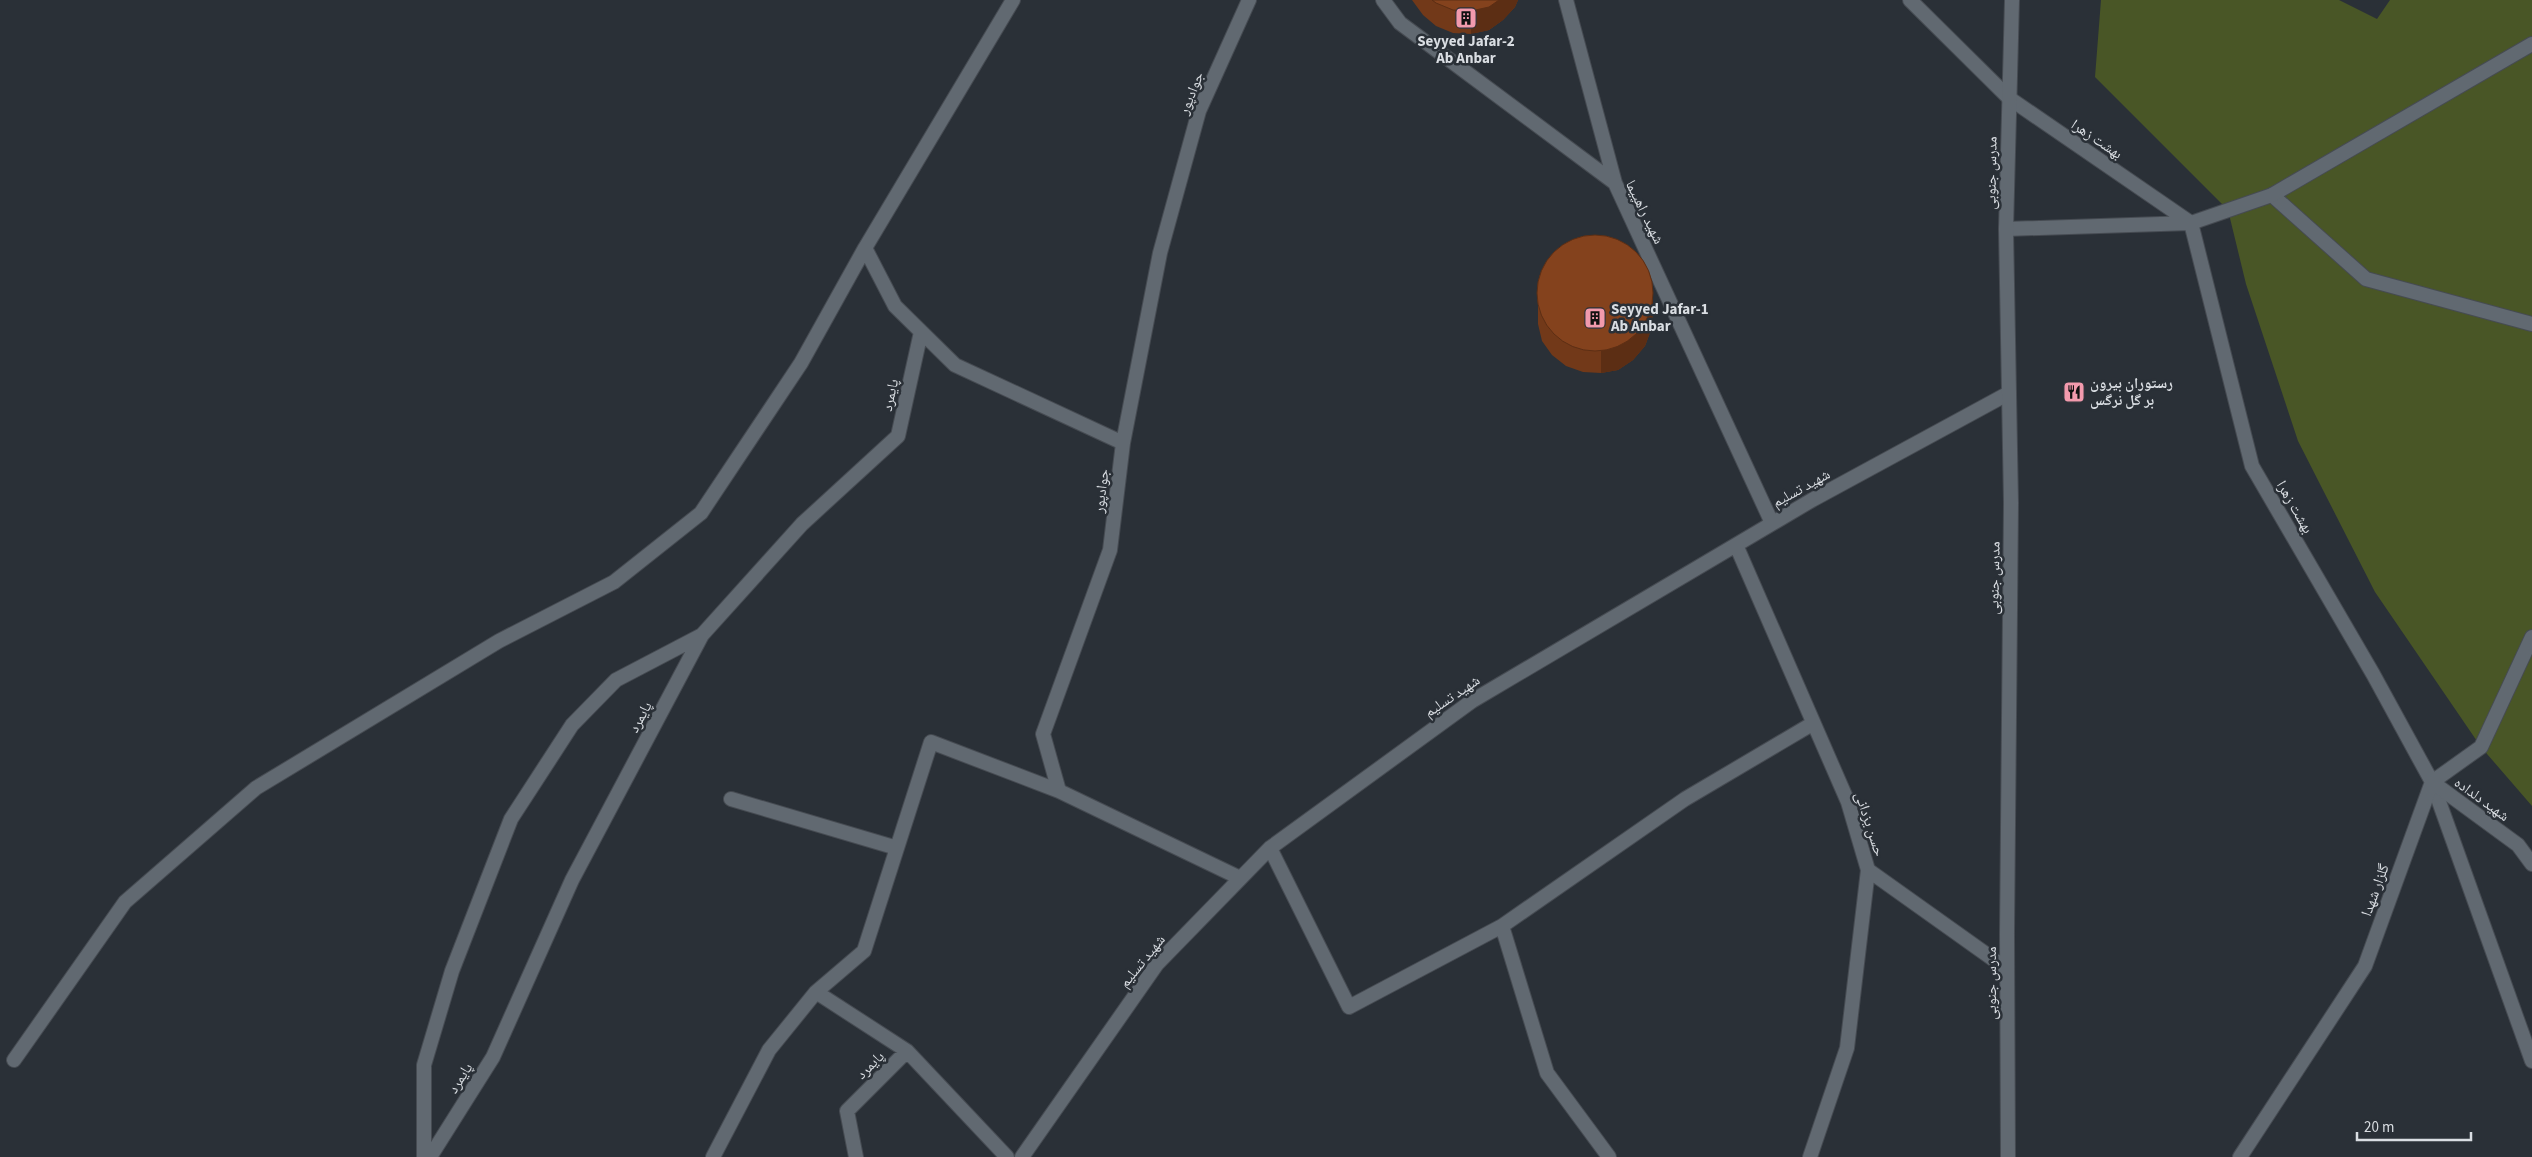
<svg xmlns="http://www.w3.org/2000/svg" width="2532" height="1157" font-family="'Source Sans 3','Noto Naskh Arabic',sans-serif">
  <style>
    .green { fill: #495626 }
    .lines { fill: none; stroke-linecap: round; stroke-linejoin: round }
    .service-casing { stroke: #464b52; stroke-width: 16 }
    .minor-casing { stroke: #464b52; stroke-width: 16 }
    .tertiary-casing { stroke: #464b52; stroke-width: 16 }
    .secondary-casing { stroke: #464b52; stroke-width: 16 }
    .service { stroke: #616971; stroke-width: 14 }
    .minor { stroke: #616971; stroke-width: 14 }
    .tertiary { stroke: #616971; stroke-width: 14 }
    .secondary { stroke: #616971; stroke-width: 14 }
    .wall { fill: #723919 }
    .shaded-wall { fill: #5c2e14 }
    .building { fill: #84421d; stroke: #5c2e14 }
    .labels { text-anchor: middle; stroke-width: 5; stroke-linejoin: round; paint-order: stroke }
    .poi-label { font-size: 15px; font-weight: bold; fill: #d9dde2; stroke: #2a3037; text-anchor: start }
    .street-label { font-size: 15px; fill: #d9dde2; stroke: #2a3037 }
  </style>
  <rect width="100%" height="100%" fill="#2a3037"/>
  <path class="green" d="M2101,0H2339L2377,19L2390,0H2532V806L2481,747L2375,592L2298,441L2246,284L2228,210L2095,77Z"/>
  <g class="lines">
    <g class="service-casing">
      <path id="service" d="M2272,195L2366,279L2532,324"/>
    </g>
    <g class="minor-casing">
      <path id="minor" d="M1383,0L1400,23L1615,183L1772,523
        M1566,0L1615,183
        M1910,0L2009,98
        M865,248L895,306L955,365L1123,443
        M1736,545L1848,802L1868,870L1847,1048L1810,1157
        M2432,782L2532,1061
        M731,799L897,848
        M1270,848L1349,1007L1502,926L1685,799L1812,724
        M1868,870L2007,969
        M1240,878L1059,791L1043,734L1110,550L1123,443L1160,253L1199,111L1249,0
        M1502,926L1547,1073L1609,1157
        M816,992L907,1051L1007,1157
        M14,1060L125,902L256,788L499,641L614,582L701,513L801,363L865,248L1013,0
        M424,1157V1065L452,971L511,819L572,725L616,680L702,635
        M430,1157L493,1057L572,880L702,635L802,524L898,436L921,332
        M713,1157L769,1050L816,992L864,951L931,742L1059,791
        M856,1157L847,1111L907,1051
        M1022,1157L1157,964L1270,848L1472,701L1812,500L2009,393"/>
    </g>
    <g class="tertiary-casing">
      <path id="tertiary" d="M2009,98L2191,223L2252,466L2373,674L2432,782L2518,845L2532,864
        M2006,229L2191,223L2272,195L2532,44
        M2240,1157L2365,966L2432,782L2481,747L2532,637"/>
    </g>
    <g class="secondary-casing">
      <path id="secondary" d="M2008,1157L2007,934L2011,503L2006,229L2012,0"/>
    </g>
    <use href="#service" class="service"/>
    <use href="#minor" class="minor"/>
    <use href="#tertiary" class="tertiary"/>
    <use href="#secondary" class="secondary"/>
  </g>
  <path class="wall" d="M1412,0H1518L1515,7L1503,20L1489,30L1471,34L1453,33L1436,26L1423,15Z
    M1538,282L1653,313L1651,330L1645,346L1633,360L1618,370L1601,373L1583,372L1566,366L1552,355L1542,341L1538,324Z"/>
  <path class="shaded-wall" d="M1499,0H1518L1515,7L1503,20L1489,30L1471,34V11Z
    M1653,290V313L1651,330L1645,346L1633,360L1618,370L1601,373V350Z"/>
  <path class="building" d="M1432,0H1499L1489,7L1471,11L1453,10L1436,3Z
    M1537 293a58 58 0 1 1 116 0a58 58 0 1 1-116 0Z"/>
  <defs>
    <g id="building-square" transform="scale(1.125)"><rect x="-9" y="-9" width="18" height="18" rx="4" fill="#f29aad" stroke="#2a3037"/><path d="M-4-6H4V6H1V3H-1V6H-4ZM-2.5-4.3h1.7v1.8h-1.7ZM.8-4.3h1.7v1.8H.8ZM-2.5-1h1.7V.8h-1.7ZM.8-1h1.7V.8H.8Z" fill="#111"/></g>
    <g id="restaurant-square" transform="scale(1.125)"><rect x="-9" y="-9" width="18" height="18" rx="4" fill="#f29aad" stroke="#2a3037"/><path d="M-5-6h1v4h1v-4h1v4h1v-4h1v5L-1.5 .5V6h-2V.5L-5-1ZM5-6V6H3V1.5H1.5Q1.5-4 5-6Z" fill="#111"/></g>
  </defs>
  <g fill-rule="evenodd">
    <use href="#building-square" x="1466" y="18"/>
    <use href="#building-square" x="1595" y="318"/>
    <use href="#restaurant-square" x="2074" y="392"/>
  </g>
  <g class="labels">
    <g class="poi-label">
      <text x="1466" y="46" text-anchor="middle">Seyyed Jafar-2<tspan x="1466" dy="17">Ab Anbar</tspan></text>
      <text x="1611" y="314">Seyyed Jafar-1<tspan x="1611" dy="17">Ab Anbar</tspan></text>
      <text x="2090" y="388">رستوران بیرون<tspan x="2090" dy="17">بر گل نرگس</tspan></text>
    </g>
    <g class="street-label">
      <text transform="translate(1191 93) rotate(-68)" y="5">جوادپور</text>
      <text transform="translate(2097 139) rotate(34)" y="5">بهشت زهرا</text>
      <text transform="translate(1991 173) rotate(-89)" y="5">مدرس جنوبی</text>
      <text transform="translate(1645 212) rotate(64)" y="5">شهید راهپیما</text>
      <text transform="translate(890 395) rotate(-78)" y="5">پایمرد</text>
      <text transform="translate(1801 488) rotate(-29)" y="5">شهید تسلیم</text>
      <text transform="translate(1101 491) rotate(-83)" y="5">جوادپور</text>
      <text transform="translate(2295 507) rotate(60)" y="5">بهشت زهرا</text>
      <text transform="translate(1994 578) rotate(-89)" y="5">مدرس جنوبی</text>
      <text transform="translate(1452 696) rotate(-34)" y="5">شهید تسلیم</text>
      <text transform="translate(640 717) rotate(-62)" y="5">پایمرد</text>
      <text transform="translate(2482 799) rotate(36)" y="5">شهید دلداده</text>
      <text transform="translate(1870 824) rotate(72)" y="5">حسن یزدانی</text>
      <text transform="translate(2375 890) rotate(-70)" y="5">گلزار شهدا</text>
      <text transform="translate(1142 961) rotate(-51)" y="5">شهید تسلیم</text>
      <text transform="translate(1991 983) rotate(-90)" y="5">مدرس جنوبی</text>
      <text transform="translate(870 1065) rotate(-45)" y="5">پایمرد</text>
      <text transform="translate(460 1078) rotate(-58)" y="5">پایمرد</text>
    </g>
  </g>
  <path d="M2357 1132v8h114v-8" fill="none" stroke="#d9dde2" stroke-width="2.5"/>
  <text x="2364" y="1132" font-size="15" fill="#d9dde2" stroke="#2a3037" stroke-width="4" paint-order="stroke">20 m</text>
</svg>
